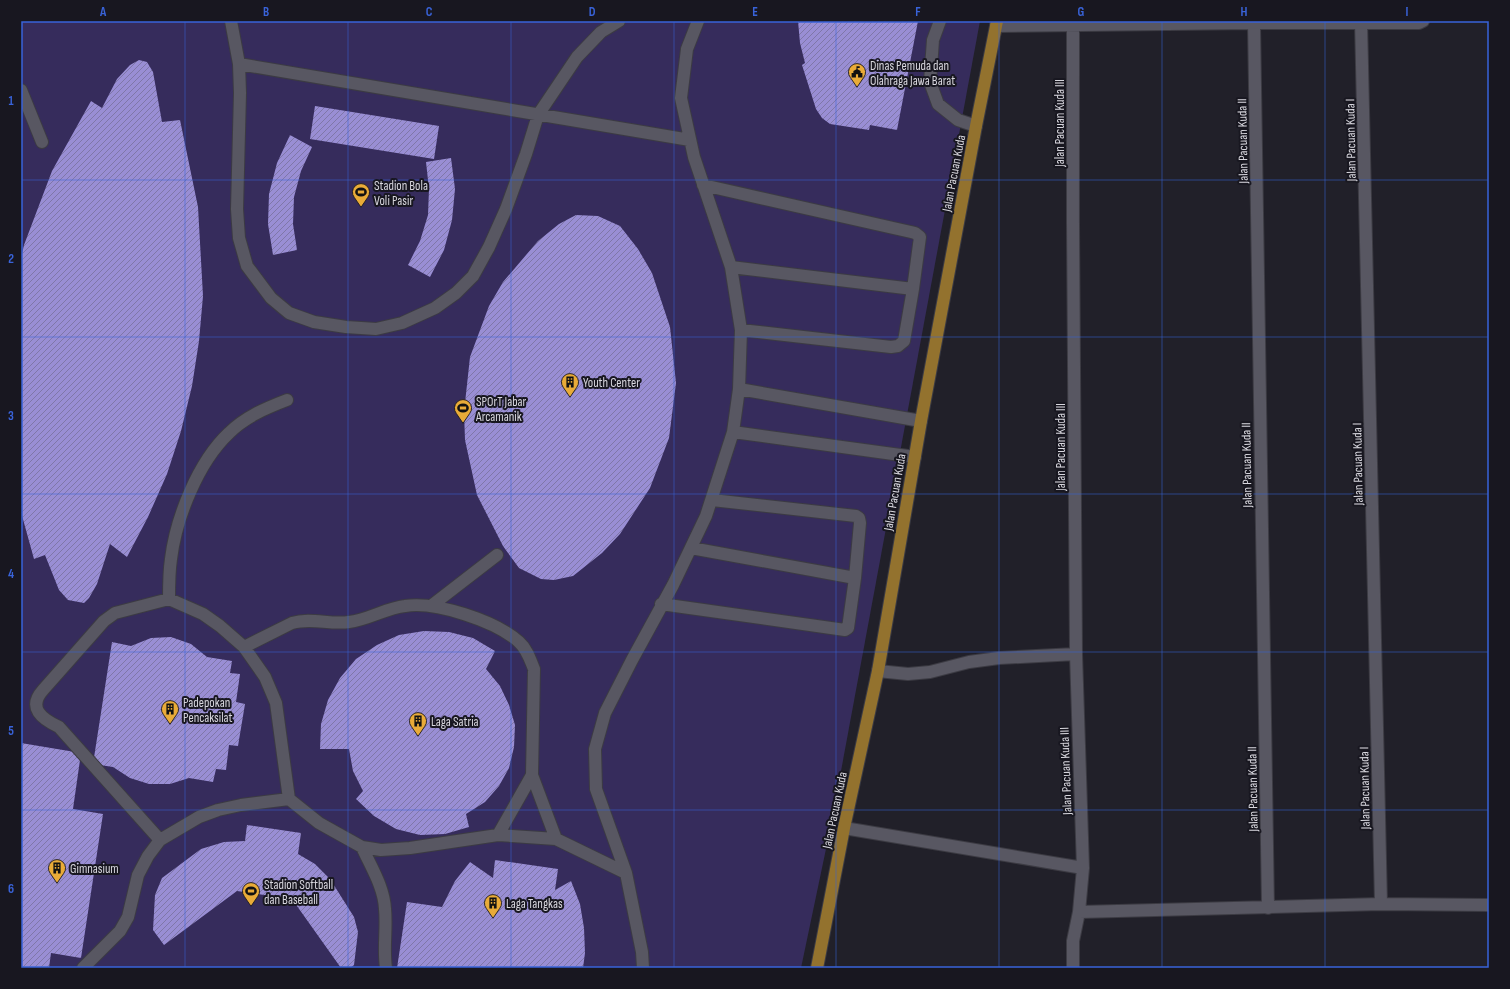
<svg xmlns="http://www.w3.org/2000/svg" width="1510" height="989" font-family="'Sofia Sans Condensed',sans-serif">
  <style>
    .pitch { fill: #362c5c }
    .building { fill: url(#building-hatch) }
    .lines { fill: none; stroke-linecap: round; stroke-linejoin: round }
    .minor-casing { stroke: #3c3b43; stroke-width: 14 }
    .major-casing { stroke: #3c3b43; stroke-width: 14 }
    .minor { stroke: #585762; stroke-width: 12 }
    .major { stroke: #93722e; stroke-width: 12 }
    .grid { fill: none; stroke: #3963d9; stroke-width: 1; stroke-opacity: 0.55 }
    .labels { text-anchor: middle; stroke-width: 4; stroke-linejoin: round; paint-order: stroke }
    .poi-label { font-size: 13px; fill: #d8d7de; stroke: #181720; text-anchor: start }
    .street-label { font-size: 13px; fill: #d8d7de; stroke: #181720 }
    .neatline { fill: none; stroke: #3963d9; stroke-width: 1.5 }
    .grid-label { font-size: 13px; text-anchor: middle; font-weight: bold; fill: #3963d9 }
  </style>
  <defs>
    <pattern id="building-hatch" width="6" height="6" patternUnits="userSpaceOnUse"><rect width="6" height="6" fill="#998ed4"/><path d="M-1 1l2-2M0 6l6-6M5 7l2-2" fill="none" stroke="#7f77a8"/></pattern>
  </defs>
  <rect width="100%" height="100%" fill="#212029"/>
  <path class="pitch" d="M21,21H980L831,825L801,968H21Z"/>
  <path class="building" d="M798,21H918L897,130L870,125L869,130L830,124L822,118L816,109L802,65L805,63L800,43Z
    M139,60L147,62L153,72L162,122L180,120L198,207L203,296L199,341L192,386L181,431L167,474L148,517L127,557L110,544L97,584L89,598L84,603L68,600L59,590L45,555L34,559L21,512V258L24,245L52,171L91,101L102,108L117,79L130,65Z
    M315,106L439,126L434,159L310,139Z
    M290,135L312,147L301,171L294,197L293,224L297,250L273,255L268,224L269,194L277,163Z
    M451,158L455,189L452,220L444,250L430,277L408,265L420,241L428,215L429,189L426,162Z
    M576,215L598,216L620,226L638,249L652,273L670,327L676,383L669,438L650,488L620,534L602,553L573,576L554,580L541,579L519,568L503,546L477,495L465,440L464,412L470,357L489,306L503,282L538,241L559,224Z
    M424,631L449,632L473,638L495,651L486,669L500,686L509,705L515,725L514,747L509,768L499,786L485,802L466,814L469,827L445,834L420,835L396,829L374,816L356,799L363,791L353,771L349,749H320L321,724L328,700L340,678L356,659L377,645L399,635Z
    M171,637L191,644L207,657L232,661L230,673L240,674L236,702L245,704L238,746L229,745L226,770L216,769L213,782L189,778L170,784H149L130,778L113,767L93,764L112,642L131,646L151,638Z
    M21,743L81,753L73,809L103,814L81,958L51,953L49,968H21Z
    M247,825L301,833L298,854L315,864L330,879L354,917L358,932L354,965L350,968H341L292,899L237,891L164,945L153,930L155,895L162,878L201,849L224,842L245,841Z
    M495,860L558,869L555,890L571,881L580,904L584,928L585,953L583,968H397L407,902L442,907L455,881L470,862L493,878Z"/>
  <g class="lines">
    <g class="minor-casing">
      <path id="minor" d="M231,21L239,64L240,93L237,209L239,238L247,266L271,298L289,313L314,322L346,327L376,329L402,323L435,308L456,293L473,276L489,247L506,209L526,154L538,115L577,57L601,32L619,21
        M940,21L933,40L930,82L938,104L958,120L976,126
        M1361,21L1381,904
        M1254,23L1268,908
        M996,26L1254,23H1419L1423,21
        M239,64L690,140
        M21,90L42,142
        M703,185L911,232L915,233L920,237L913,289L904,341L898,346L891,347L741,330
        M731,267L913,289
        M739,389L921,421
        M733,432L915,457
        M691,548L855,578
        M169,599C169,586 169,572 171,559C176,518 198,462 229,433C245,417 266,408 287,400
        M661,604L845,630L848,628L855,578L860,523L859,518L856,516L712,500
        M431,606L497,555
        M244,647L292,623C311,617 330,625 349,622C368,620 386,608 405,606C435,601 496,621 519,642C527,649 530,659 534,669L532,775L556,839
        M878,671L908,674L930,672L969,662L999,658L1076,654
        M844,828L1083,868
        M498,835L532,775
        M160,840L59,727C42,719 27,708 43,690L104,621L115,613L169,599L203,614L220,626L244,647L265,677L276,703L289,799
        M362,847C371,867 384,887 385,909C387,928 383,948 386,968
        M1079,912L1381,904L1489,905
        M83,968L120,931L128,917L138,875L148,856L160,840L199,817L218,810L241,805L289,799L319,823L362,847L381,850L410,848L498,835L556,839L626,873
        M643,968L642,952L626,873L596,789L595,749L605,713L632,660L673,585L706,516L733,432L739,389L741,330L731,267L694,157L681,98L687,49L698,21
        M1073,968V941L1079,912L1083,868L1076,654L1073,223V26"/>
    </g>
    <g class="major-casing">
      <path id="major" d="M817,968L844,828L878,671L921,421L976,126L997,21"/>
    </g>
    <use href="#minor" class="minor"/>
    <use href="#major" class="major"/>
  </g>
  <path class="grid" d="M185,21V968M348,21V968M511,21V968M674,21V968M836,21V968M999,21V968M1162,21V968M1325,21V968M21,180H1489M21,337H1489M21,494H1489M21,652H1489M21,810H1489"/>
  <defs>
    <g id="civic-pin" transform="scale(0.9)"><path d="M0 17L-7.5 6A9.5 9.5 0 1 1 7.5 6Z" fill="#e9ab38" stroke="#181720"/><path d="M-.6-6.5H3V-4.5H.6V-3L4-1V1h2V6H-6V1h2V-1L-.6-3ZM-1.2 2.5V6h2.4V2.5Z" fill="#111"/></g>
    <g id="stadium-pin" transform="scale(0.9)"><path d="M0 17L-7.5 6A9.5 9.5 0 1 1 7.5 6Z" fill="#e9ab38" stroke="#181720"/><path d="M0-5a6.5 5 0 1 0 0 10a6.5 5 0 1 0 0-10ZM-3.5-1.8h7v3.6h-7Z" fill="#111"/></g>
    <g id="building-pin" transform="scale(0.9)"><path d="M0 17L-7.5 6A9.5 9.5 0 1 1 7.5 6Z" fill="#e9ab38" stroke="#181720"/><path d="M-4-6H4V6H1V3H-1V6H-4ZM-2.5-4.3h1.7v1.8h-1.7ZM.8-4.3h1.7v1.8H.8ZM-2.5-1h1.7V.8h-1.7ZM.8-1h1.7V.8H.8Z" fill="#111"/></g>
  </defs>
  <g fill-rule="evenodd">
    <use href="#civic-pin" x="857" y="72"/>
    <use href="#stadium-pin" x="361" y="192"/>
    <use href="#building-pin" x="570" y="382"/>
    <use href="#stadium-pin" x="463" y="408"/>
    <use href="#building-pin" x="170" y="709"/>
    <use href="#building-pin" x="418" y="721"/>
    <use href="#building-pin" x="57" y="868"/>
    <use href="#stadium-pin" x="251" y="891"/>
    <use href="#building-pin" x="493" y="903"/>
  </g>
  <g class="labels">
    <g class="poi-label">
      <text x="870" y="70">Dinas Pemuda dan<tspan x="870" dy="15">Olahraga Jawa Barat</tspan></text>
      <text x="374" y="190">Stadion Bola<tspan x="374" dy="15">Voli Pasir</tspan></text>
      <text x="583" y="387">Youth Center</text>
      <text x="476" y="406">SPOrT Jabar<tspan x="476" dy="15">Arcamanik</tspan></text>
      <text x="183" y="707">Padepokan<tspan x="183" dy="15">Pencaksilat</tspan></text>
      <text x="431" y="726">Laga Satria</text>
      <text x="70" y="873">Gimnasium</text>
      <text x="264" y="889">Stadion Softball<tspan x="264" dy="15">dan Baseball</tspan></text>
      <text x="506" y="908">Laga Tangkas</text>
    </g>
    <g class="street-label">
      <text transform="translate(1059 123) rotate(-90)" y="5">Jalan Pacuan Kuda III</text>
      <text transform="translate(1350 140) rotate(-91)" y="5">Jalan Pacuan Kuda I</text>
      <text transform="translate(1242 141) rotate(-91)" y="5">Jalan Pacuan Kuda II</text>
      <text transform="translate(953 173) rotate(-79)" y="5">Jalan Pacuan Kuda</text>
      <text transform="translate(1060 447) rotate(-90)" y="5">Jalan Pacuan Kuda III</text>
      <text transform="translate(1357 464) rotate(-91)" y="5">Jalan Pacuan Kuda I</text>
      <text transform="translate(1246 465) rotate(-91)" y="5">Jalan Pacuan Kuda II</text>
      <text transform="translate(894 492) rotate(-80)" y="5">Jalan Pacuan Kuda</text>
      <text transform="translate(1065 771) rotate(-92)" y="5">Jalan Pacuan Kuda III</text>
      <text transform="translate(1364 788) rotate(-91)" y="5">Jalan Pacuan Kuda I</text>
      <text transform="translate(1252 789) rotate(-91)" y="5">Jalan Pacuan Kuda II</text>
      <text transform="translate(834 810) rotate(-78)" y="5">Jalan Pacuan Kuda</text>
    </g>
  </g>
  <rect width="1510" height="989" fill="none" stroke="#181720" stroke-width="44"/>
  <rect x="22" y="22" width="1466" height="945" class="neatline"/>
  <g class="grid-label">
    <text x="103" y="16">A</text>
    <text x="266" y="16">B</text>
    <text x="429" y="16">C</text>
    <text x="592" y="16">D</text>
    <text x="755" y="16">E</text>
    <text x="918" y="16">F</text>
    <text x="1081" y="16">G</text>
    <text x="1244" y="16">H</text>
    <text x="1407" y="16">I</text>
    <text x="11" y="105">1</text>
    <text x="11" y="263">2</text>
    <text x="11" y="420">3</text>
    <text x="11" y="578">4</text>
    <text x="11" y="735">5</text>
    <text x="11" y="893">6</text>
  </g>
</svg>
